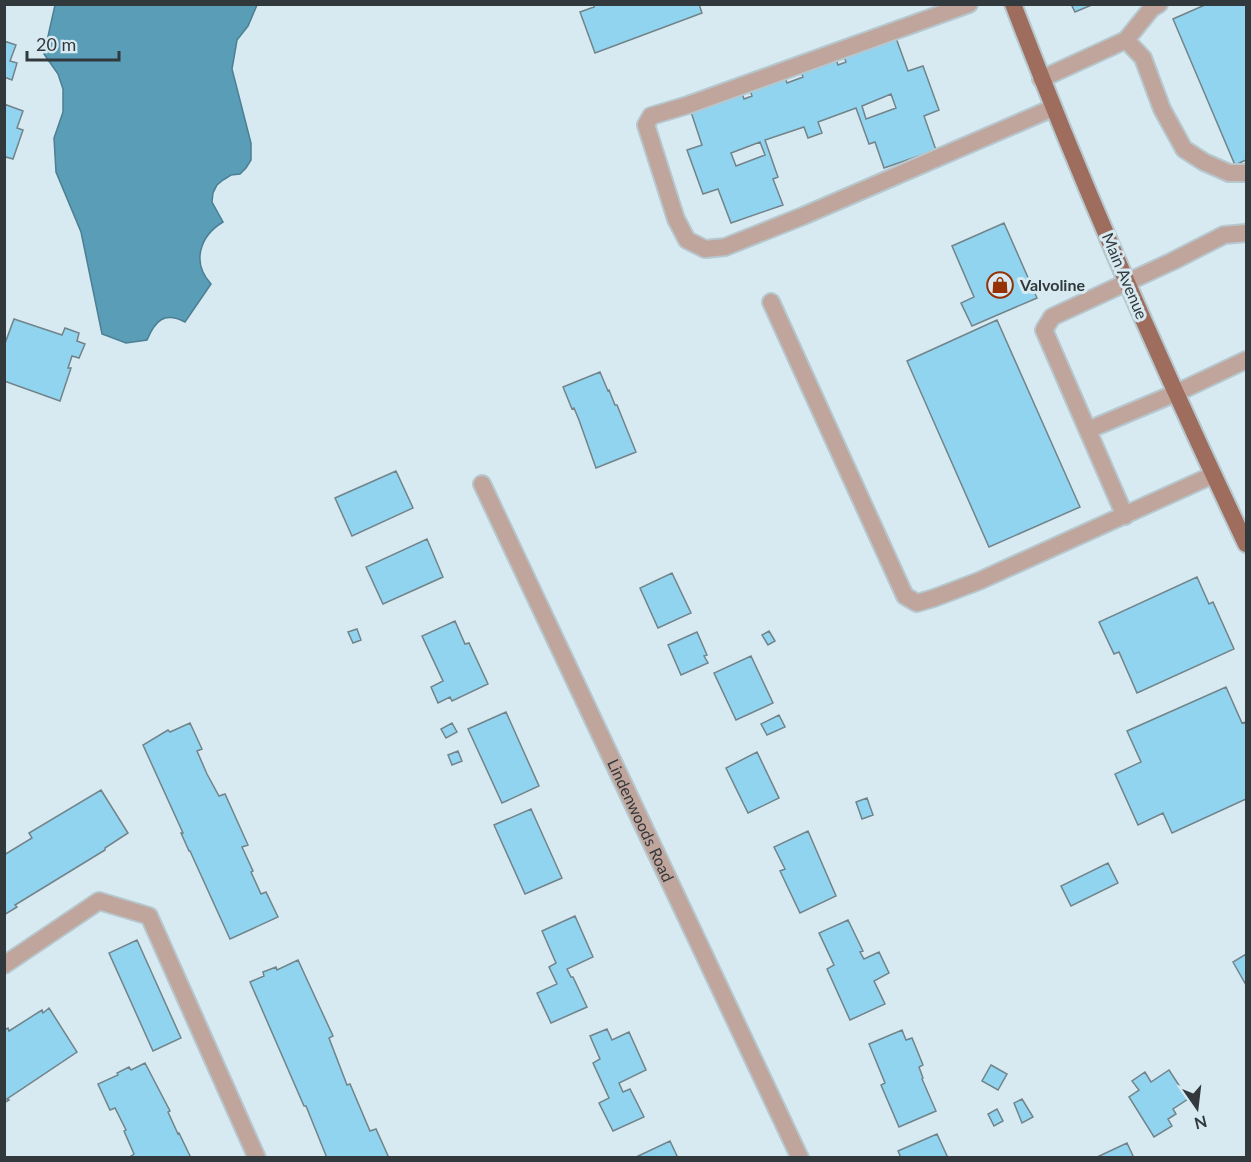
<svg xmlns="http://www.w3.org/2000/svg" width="1251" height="1162" font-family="Lato,sans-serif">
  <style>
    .water { fill: #599db7; stroke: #4d7f92; stroke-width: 1.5 }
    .building { fill: #90d4ef; stroke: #72838a; stroke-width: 1.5; fill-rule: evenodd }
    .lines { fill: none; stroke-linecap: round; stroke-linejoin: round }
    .service-casing { stroke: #b6c7ce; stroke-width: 20 }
    .minor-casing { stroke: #b6c7ce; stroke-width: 20 }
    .primary-casing { stroke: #b6c7ce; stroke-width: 20 }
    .service { stroke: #c0a59c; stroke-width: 16 }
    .minor { stroke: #c0a59c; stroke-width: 16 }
    .primary { stroke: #9e6d5d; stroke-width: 16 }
    .labels { text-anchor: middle; stroke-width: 6; stroke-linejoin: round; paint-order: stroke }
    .street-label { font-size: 16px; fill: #32393c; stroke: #d7eaf2 }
    .poi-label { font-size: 16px; font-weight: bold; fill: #32393c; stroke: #d7eaf2; text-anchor: start }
  </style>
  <rect width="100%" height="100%" fill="#d7eaf2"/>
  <path class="water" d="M55,5H257L248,26L237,40L232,69L251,143V160L246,168L240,174L231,175L223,180L217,185L213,193L212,202L223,222C200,236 191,262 211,284L185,322C164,311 155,321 147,340L126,343L102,334L81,232L56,172L54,138L63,112V89L58,74L44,54Z"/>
  <path class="building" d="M593,4H699L702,13L595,53L580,12L594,7Z
    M1071,4H1094L1075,12Z
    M1207,4H1246V160L1235,165L1173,19Z
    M896,38L908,71L923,66L939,110L924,116L936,150L884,168L875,142L869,144L856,108L818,122L822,133L808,138L804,127L765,140L778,177L773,179L783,205L731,223L718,189L703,194L687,150L702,145L691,112L742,93L744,99L752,96L750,90L785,77L787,83L803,77L801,72L836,59L838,65L846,62L844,57ZM891,94L896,108L866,119L862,106ZM760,142L765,155L736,166L731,153Z
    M4,41L16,45L10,61L17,63L12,80L4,77Z
    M4,104L23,111L17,128L23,130L13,159L6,157L4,162Z
    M1004,223L1037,298L972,326L961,303L974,297L952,246Z
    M14,319L62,335L65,328L79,333L77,341L85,344L79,358L72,356L68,368H71L60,401L4,381V346Z
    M997,320L1080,507L989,547L907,361Z
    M600,372L608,391L609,390L615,405H617L636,452L596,468L579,420L574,408L572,409L563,387Z
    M396,471L413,508L352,536L335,498Z
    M427,539L443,577L383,604L366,567Z
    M672,573L691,613L658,628L640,588Z
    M1197,577L1209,604L1213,602L1234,649L1137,693L1119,652L1114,654L1099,622Z
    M455,621L465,644L469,643L488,684L452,701L450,697L438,703L431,687L443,681L422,636Z
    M357,629L361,640L353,643L348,632Z
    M769,631L775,641L768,645L762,635Z
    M697,632L707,655L704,656L708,663L681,675L668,645Z
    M751,656L773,703L736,720L714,673Z
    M1226,687L1242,723L1246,722V799L1172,833L1163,813L1138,825L1115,774L1141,762L1127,731Z
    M506,712L539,786L502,803L468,729Z
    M779,715L785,727L767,735L761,724Z
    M190,723L202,749L197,751L207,774L219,796L225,794L248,845L242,847L253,871L251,872L261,894L266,892L278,917L230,939L190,851H189L181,833H183L143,745L168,730L170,732Z
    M452,723L457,732L446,738L441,729Z
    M458,751L462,761L452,765L448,755Z
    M757,752L779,798L748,813L726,768Z
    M101,790L128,833L105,848V850L15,905L17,907L4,915V855L32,838L29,833Z
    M867,798L873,815L862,819L856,802Z
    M531,809L562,878L525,894L494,825Z
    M808,831L836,896L800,913L780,871L785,869L774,847Z
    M1108,863L1118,883L1071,906L1061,886Z
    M575,916L593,957L567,969L571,977H573L587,1007L551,1023L537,993L557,984L549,967L556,963L542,931Z
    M848,920L863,951L860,952L864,959L879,952L889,973L874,981L885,1004L850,1020L827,969L834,965L819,933Z
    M137,940L181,1038L153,1051L109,953Z
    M1246,954V985L1233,962Z
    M298,960L333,1036L329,1038L347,1085L350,1084L370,1131L376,1129L389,1158H327L306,1106H304L250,982L264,976L263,972L276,967L277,970Z
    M49,1008L77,1052L7,1099L9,1100L4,1103V1030L8,1028L9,1031L42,1010L43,1013Z
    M607,1029L612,1040L629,1032L646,1070L619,1083L623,1092L630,1089L644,1117L613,1131L599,1103L609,1098L593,1063L600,1059L590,1036Z
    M902,1030L906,1040L912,1038L923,1065L919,1067L923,1078L922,1079L936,1111L899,1127L881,1085L885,1083L869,1044Z
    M145,1063L170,1111L168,1112L178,1134L179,1133L191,1158H128L134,1154L124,1131L126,1130L115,1108L110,1110L98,1084L118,1075L117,1073L129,1067L131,1070Z
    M991,1065L1007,1074L998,1090L982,1081Z
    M1169,1070L1188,1099L1173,1109L1176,1114L1168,1119L1172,1126L1154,1137L1129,1097L1139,1090L1132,1081L1145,1072L1151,1082Z
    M1022,1099L1033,1117L1022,1123L1014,1103Z
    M997,1109L1003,1121L994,1126L988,1114Z
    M937,1134L948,1158H901L898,1151Z
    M670,1141L678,1158H634Z
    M1127,1143L1134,1158H1095Z"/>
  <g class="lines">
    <g class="service-casing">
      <path id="service" d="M969,4L688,105L651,116L646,125L676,219L687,240L705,249L725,247L803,216L1053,108
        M1126,40L1143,58L1162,109L1184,149L1204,162L1229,173H1246
        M1041,79L1126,40L1152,8L1159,4
        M771,302L905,596L917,603L934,598L979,581L1213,475
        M1088,430L1176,393
        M1125,516L1044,330L1052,317L1173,261L1224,235L1246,233
        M4,965L99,901L149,916L257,1158"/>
    </g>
    <g class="minor-casing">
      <g id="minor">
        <path d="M1176,393L1246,360"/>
        <path id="s1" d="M482,484L800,1158"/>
      </g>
    </g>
    <g class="primary-casing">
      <path id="primary" d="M1013,4C1083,187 1162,367 1246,544"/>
    </g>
    <use href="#service" class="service"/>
    <use href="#minor" class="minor"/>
    <use href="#primary" class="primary"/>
  </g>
  <defs>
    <g id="shop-ring" transform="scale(1.35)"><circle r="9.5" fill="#d7eaf2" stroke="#963005" stroke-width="1.5"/><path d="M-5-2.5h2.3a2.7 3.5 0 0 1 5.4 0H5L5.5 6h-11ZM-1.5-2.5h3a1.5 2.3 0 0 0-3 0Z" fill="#963005"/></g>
  </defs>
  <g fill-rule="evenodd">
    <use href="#shop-ring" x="1000" y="285"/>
  </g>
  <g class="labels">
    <g class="street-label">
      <text transform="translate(1125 276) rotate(67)" y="6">Main Avenue</text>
      <text dy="6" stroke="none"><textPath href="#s1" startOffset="372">Lindenwoods Road</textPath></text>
    </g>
    <g class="poi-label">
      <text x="1020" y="291">Valvoline</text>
    </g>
  </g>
  <rect width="1251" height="1162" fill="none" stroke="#32393c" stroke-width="12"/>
  <g transform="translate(1197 1108) rotate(166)" stroke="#d7eaf2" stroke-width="4.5" paint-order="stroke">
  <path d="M0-4.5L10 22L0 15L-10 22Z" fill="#32393c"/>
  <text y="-9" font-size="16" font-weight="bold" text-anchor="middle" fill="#32393c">N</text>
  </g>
  <path d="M27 51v9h92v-9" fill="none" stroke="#32393c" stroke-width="3"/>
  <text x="36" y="51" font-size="18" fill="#32393c" stroke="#d7eaf2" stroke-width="4.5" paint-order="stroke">20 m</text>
</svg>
